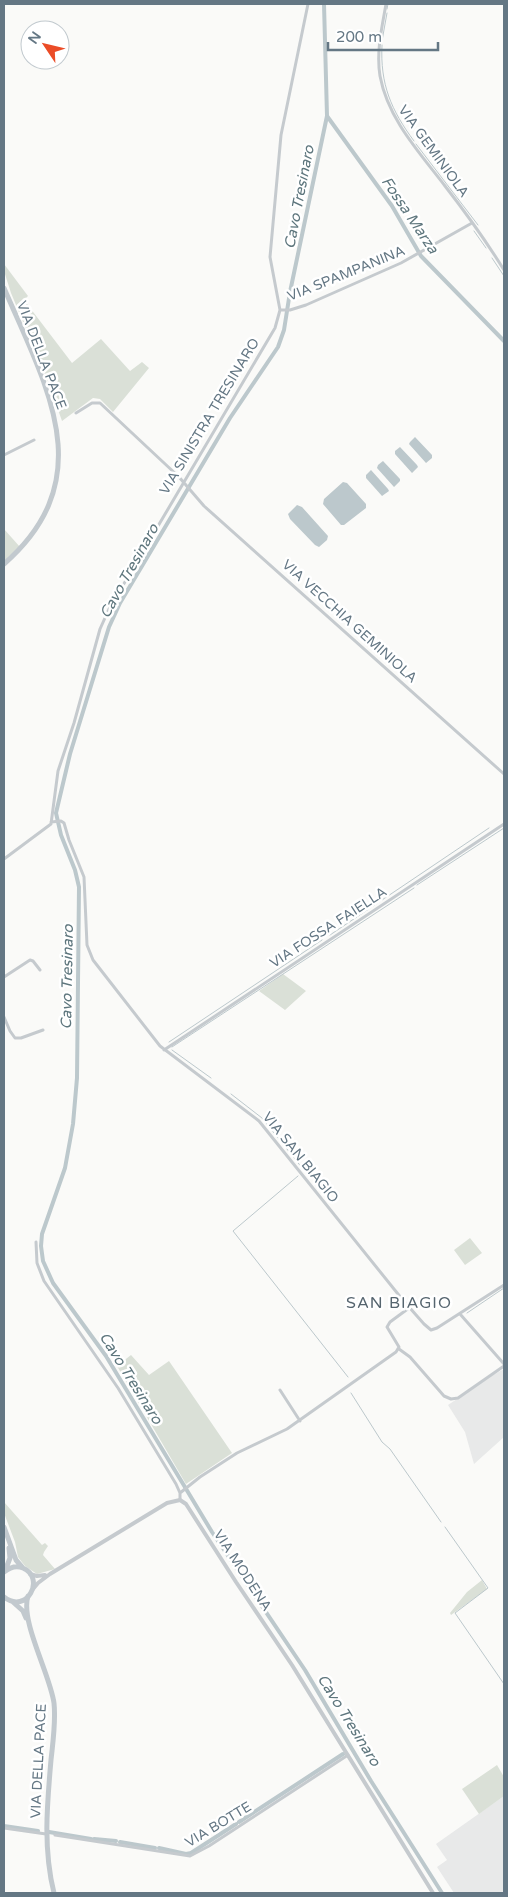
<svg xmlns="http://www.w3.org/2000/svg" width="508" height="1897" font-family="'Varela Round',sans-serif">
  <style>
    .built { fill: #e8e9e9 }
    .green { fill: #dae0d7 }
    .water { fill: #bcc8cc }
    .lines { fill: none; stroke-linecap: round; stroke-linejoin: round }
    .stream { stroke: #bcc8cc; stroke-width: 1 }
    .canal { stroke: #bcc8cc; stroke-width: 4 }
    .minor { stroke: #c5cace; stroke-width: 3 }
    .tertiary { stroke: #c5cace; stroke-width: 4 }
    .primary { stroke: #c2c9ce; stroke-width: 5 }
    .labels { text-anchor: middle; stroke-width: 5; stroke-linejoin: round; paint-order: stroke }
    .street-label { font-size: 14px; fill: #647784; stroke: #fff }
    .water-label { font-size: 15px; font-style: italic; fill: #5e767d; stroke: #fff }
    .quarter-label { font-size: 16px; letter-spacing: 1px; fill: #56656f; stroke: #fff }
  </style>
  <rect width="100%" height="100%" fill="#fafaf8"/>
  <path class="built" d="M504,1369V1437L474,1464L465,1432L448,1405L493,1375Z
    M504,1796V1893H454L437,1867L447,1860L436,1844Z"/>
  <path class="green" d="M4,264L28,296L24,300L72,363L101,339L130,371L142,362L149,368L113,412L100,399L93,398L62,421L49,384L11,293L4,271Z
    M4,529L20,547L4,561Z
    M283,974L306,991L285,1010L259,991Z
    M470,1238L482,1253L465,1265L454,1250Z
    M131,1355L149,1375L169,1361L232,1453L186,1484L117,1366Z
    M4,1502L42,1545L45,1543L48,1546L44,1552L43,1555L55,1569L37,1574L25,1566L18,1557L15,1542L4,1513Z
    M482,1580L487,1589L451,1615L450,1613L467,1592Z
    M497,1765L504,1777V1796L479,1814L462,1789Z"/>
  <path class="water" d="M415,437L432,455V458L426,463L409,444L410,442Z
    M400,447L417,465L418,467L412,473L395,454V451Z
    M383,461L400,479V481L394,487L377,468L378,465Z
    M371,470L388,489L389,491L382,496L366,478V475Z
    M343,482L347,483L366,504V508L344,525H341L323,504L324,499Z
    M297,505L302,507L328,536L327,540L319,547L315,545L290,519L288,514Z"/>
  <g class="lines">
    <path class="stream" d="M387,9L388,4
      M382,41L387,13
      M382,45C380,84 391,110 414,141
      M416,144L478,225
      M474,231L486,248
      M492,258L504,276
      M417,885L504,828
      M330,935L489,828
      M169,1042L322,940
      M172,1047L414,888
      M172,1050L211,1078
      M231,1094L262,1118L303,1169
      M298,1176L233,1231L348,1377
      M467,1313L504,1288
      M351,1393L382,1442L390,1449L441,1522
      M445,1527L488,1588L455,1613L504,1684"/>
    <path class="canal" d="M324,4L327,116L290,292L284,330L278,347L230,418L120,603L109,627L70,754L56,813L61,835L75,870L79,887L77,1078L73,1124L65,1168L42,1234L41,1246L43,1261L53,1283L106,1356L212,1532L305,1670L371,1781L442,1893
      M327,116L392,206L421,256L504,341
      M239,1822L343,1754
      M4,1826L38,1831
      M49,1832L91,1839
      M94,1839L116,1841
      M120,1842L155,1848
      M159,1848L186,1854L191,1853L236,1824"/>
    <path class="minor" d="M386,4C382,27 376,52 380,76C388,119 419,152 445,186C466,213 486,241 504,270
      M280,310H290L306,305L401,263L472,223
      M76,413L92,403H100L179,477L204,506L504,774
      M4,455L34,440
      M51,822L61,821L64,823L69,840L84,877L87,945L93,960L160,1046L259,1121L402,1299L424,1324L431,1330L437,1328L504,1285
      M4,859L51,824L58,771L74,723L100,629L109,609L275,328L280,310L270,257L281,135L308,4
      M4,977L30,960L33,961L40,970
      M4,1017L10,1031L15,1038H21L43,1030
      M164,1050L504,824
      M36,1242L37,1263L44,1281L118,1388L176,1484L180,1493V1500
      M460,1314L504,1364
      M399,1349L410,1357L444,1396L451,1399L458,1398L504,1366
      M280,1390L300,1421
      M180,1493L200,1477L237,1453L287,1429L396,1352L399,1347L387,1327L390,1322L409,1308
      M4,1828L46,1834
      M55,1835L190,1856L209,1846L348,1755"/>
    <path class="tertiary" d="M30,1574L37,1576L45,1575
      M33,1589L38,1583L50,1574L167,1503L180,1500L186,1504L236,1582L292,1665L433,1893"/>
    <path class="primary" d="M4,288C46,386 102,478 4,564
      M4,1527L16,1560L22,1567
      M5,1571L10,1558L9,1548
      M4,1572C9,1568 16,1565 23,1568C46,1578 27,1615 4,1597
      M28,1596C20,1621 50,1674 54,1703C56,1722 53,1741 51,1760C47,1805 43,1849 54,1893
      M13,1602L23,1611L26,1618"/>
  </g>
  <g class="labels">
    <g class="street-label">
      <text transform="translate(434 151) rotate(54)" y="5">VIA GEMINIOLA</text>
      <text transform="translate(346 273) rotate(-22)" y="5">VIA SPAMPANINA</text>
      <text transform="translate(42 355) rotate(69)" y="5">VIA DELLA PACE</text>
      <text transform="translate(209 416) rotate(-59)" y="5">VIA SINISTRA TRESINARO</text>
      <text transform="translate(350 621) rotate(42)" y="5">VIA VECCHIA GEMINIOLA</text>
      <text transform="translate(328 927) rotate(-33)" y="5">VIA FOSSA FAIELLA</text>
      <text transform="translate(301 1157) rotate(51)" y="5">VIA SAN BIAGIO</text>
      <text transform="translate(243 1570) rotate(57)" y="5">VIA MODENA</text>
      <text transform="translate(38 1761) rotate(-87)" y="5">VIA DELLA PACE</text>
      <text transform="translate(218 1824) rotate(-31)" y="5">VIA BOTTE</text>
    </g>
    <g class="water-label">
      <text transform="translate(299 197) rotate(-79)" y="5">Cavo Tresinaro</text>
      <text transform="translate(410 215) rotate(56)" y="5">Fossa Marza</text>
      <text transform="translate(129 571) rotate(-61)" y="5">Cavo Tresinaro</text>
      <text transform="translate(67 977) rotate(-89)" y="5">Cavo Tresinaro</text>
      <text transform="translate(131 1378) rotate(58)" y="5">Cavo Tresinaro</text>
      <text transform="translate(349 1720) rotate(58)" y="5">Cavo Tresinaro</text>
    </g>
    <g class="quarter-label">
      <text x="399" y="1308">SAN BIAGIO</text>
    </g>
  </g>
  <rect width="508" height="1897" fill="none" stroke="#647784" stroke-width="10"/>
  <g transform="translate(45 45) rotate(305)"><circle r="24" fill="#ffffff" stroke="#c1c9ce"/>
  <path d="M0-4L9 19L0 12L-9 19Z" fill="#eb4c27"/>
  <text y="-8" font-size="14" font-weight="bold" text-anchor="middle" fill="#647784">N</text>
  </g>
  <path d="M328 42v8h110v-8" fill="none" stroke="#647784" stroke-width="2.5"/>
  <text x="336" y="42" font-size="15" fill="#647784" stroke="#ffffff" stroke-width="4" paint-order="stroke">200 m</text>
</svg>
